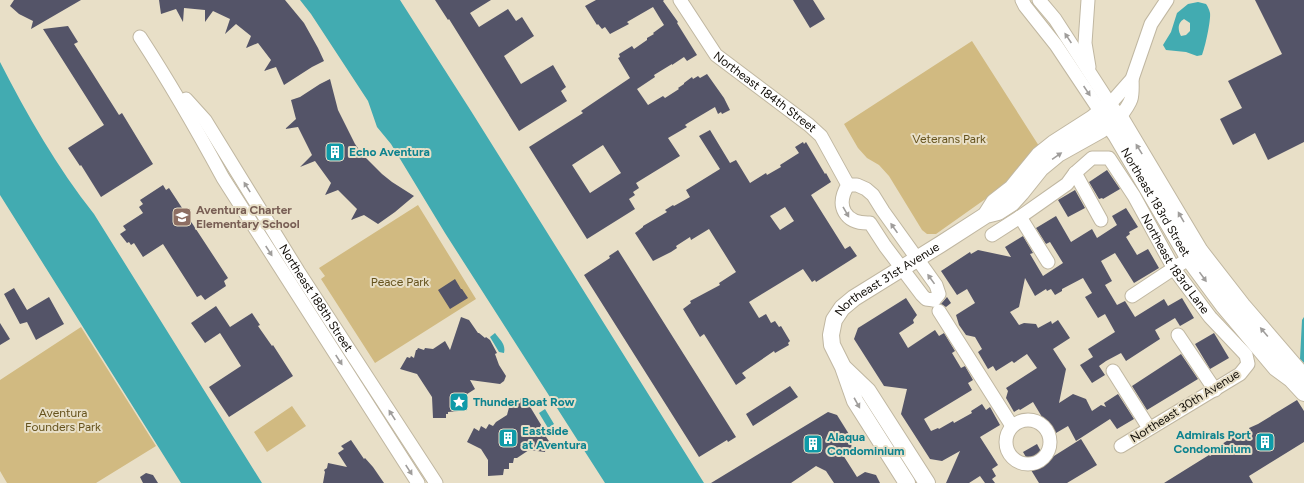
<svg xmlns="http://www.w3.org/2000/svg" width="1304" height="483" font-family="Figtree,sans-serif">
  <style>
    .green { fill: #d1ba81 }
    .water { fill: #42abb1; fill-rule: evenodd }
    .building { fill: #545468; fill-rule: evenodd }
    .lines { fill: none; stroke-linecap: round; stroke-linejoin: round }
    .minor-casing { stroke: #c0b7a1; stroke-width: 15 }
    .tertiary-casing { stroke: #c0b7a1; stroke-width: 18 }
    .minor { stroke: #fff; stroke-width: 13 }
    .tertiary { stroke: #fff; stroke-width: 16 }
    .oneway { fill: #9f9d9b }
    .labels { text-anchor: middle; stroke-width: 4; stroke-linejoin: round; paint-order: stroke }
    .street-label { font-size: 12px; fill: #0f0b05; stroke: #e8dfc7 }
    .park-label { font-size: 12px; fill: #65521c; stroke: #e8dfc7 }
    .culture-label { font-size: 12px; font-weight: bold; fill: #0d838f; stroke: #e8dfc7; text-anchor: start }
    .education-label { font-size: 12px; font-weight: bold; fill: #785e54; stroke: #e8dfc7; text-anchor: start }
  </style>
  <rect width="100%" height="100%" fill="#e8dfc7"/>
  <path class="green" d="M972,41L1039,146L1008,183L936,234H927L922,230L889,176L879,165L867,158L858,148L844,124Z
    M418,205L476,299L375,363L321,279L325,276L319,268Z
    M81,327L156,446L96,483H7L0,471V380Z
    M292,406L306,426L267,452L254,432Z"/>
  <path class="water" d="M300,0H400L471,111L704,483H605L445,233L391,144L377,127L368,101L311,14Z
    M1198,2L1206,4C1208,7 1209,9 1210,13C1211,20 1205,48 1202,55L1197,56L1186,52L1166,50L1163,45L1171,32L1177,13L1188,4ZM1184,19L1190,23V31L1186,35L1181,36C1178,31 1177,23 1184,19Z
    M0,62C27,115 57,167 94,214L262,483H181L0,195Z
    M1304,317V363L1300,359L1302,320Z
    M495,333C500,340 506,344 504,353L499,352L490,337Z
    M545,409L554,424L548,428L539,413Z"/>
  <path class="building" d="M14,0H81L31,29L33,21L19,14L10,6Z
    M159,0H285L304,23L318,48L324,61L312,67L284,85L276,67L264,71L271,60L258,43L246,48L251,36L236,24L225,34L230,19L213,11L205,22V10L184,8L183,22L176,9L161,14Z
    M435,0H491L470,13L479,27L508,9L516,21L522,17L534,36L504,56L521,84L553,65L566,87L561,91L567,101L519,131L449,19L448,20Z
    M596,0H664L663,1L678,22L677,23L697,55L687,61L684,57L672,65V64L654,75L655,77L637,89L648,105L663,96L665,98L679,89L678,88L684,84V83L692,77L693,79L698,76L700,78L707,74L724,98L730,110L722,114L721,112L718,114L715,107L688,123L685,125L687,127L668,138L680,156L636,183L639,188L633,192L635,195L629,199L635,209L587,239L529,147L583,113L581,111L630,78L618,58L620,57L619,54L632,46L634,49L647,40V38L654,34L653,33L664,25L653,7L627,22L629,24L610,34L605,27L602,29L598,24L597,25L585,6ZM603,145L621,173L590,193L572,165Z
    M793,0H813L825,19L810,28Z
    M1255,0H1304V142L1268,160L1255,133L1233,145L1220,119L1242,108L1228,81L1282,54Z
    M68,26L78,42L74,44L119,115L122,113L153,164L101,197L81,165L80,166L68,148L104,125L43,29Z
    M330,79L338,110L355,144L363,155L382,174L392,182L414,196L395,212L378,224L364,215L351,220L357,209L338,190L325,195L331,183L315,161L300,167L312,155L298,127L285,129L296,119L291,100L300,97L320,84Z
    M710,130L730,163L736,160L750,183L766,173L767,175L781,167L780,165L799,153L795,147L803,142L804,144L806,142L825,174L826,173L831,182L811,195L845,249L850,246L857,256L816,282L815,280L812,282L803,269L749,302L759,318L766,314L771,323L775,321L779,327L781,326L790,341L788,343L789,345L775,353L774,351L742,373L746,378L736,385L704,334L700,337L683,309L691,303L690,301L720,285L719,283L736,272L709,229L691,240L690,237L676,246L677,248L671,252L653,261L635,233L643,227V226L667,212L665,210L673,205L674,206L690,197L686,190L720,169L699,136ZM785,207L794,221L780,230L770,216Z
    M1107,170L1120,189L1103,199L1102,198L1099,199L1089,182Z
    M163,185L166,190L169,188L228,278L224,281L226,286L205,300L201,295L197,297L163,244L143,257L134,243L131,245L129,242L127,243L120,234L126,230L123,226L143,213L139,207L143,204L140,200Z
    M1075,190L1085,208L1068,217L1058,200Z
    M1126,208L1138,227L1129,232L1130,234L1126,237L1137,255L1148,249L1159,268L1134,283L1115,253L1101,261L1112,281L1105,285L1117,305L1125,301L1135,317L1164,299L1168,306L1182,298L1194,318L1180,326L1175,318L1155,330L1160,339L1126,361L1121,353L1106,361L1099,366L1105,375L1092,383L1080,365L1093,357L1088,349L1115,332L1105,314L1098,318L1085,297L1092,293L1083,278L1062,289V291L1055,295L1051,289L1047,291L1046,289L1035,296L1025,278L1019,307L1010,312L1019,325L1024,323L1036,324L1038,328L1051,321L1052,324L1058,320L1070,338L1053,349L1066,369L1059,403L1073,394L1086,399L1092,411L1101,405L1106,407L1104,403L1118,394L1134,419L1117,429L1110,419L1076,441L1068,426L1056,433L1054,430L1051,432L1033,402L1020,410L1019,409L1014,412L1006,398L1008,391L1006,388L1037,368L1027,354L1014,363L1012,361L996,371L993,366L988,369L978,352L982,349L975,337L966,335L959,325L956,315L975,303L967,289L957,295L941,271L970,252L971,254L978,250L1011,257L1005,247L1023,236L1033,253L1030,254L1043,276L1063,263L1050,242L1046,244L1036,228L1056,216L1071,242L1092,229L1097,238L1117,225L1112,216Z
    M618,250L736,437L728,442L727,440L699,457L584,275L610,258L609,256Z
    M455,279L461,289H462L468,298L450,309L438,290Z
    M14,288L27,310L49,297L64,324L36,340L27,322L20,324L4,294Z
    M947,297L951,303L946,307L941,304Z
    M906,298L917,315L913,320L914,323L899,333L908,348L935,330L939,336L944,333L955,351L952,353L961,368L965,366L973,380L968,383L972,390L924,419L931,431L938,428L939,429L953,421L954,423L972,413L971,411L982,404L986,410L990,407L1000,425L980,437L998,465L992,469L996,476L992,479L995,483H985L980,476L969,483H946L960,451L942,461L930,459L901,414L907,389L884,386L854,339L858,328Z
    M216,306L230,327L252,313L260,325L258,326L272,346L273,345L293,376L229,417L209,387L241,366L220,333L205,343L191,323Z
    M461,317L469,320L478,333H479L485,338L486,337L490,340L497,353L495,354L499,365L506,376L504,381L500,384L470,380L475,389L464,396L459,411L448,412V414H446V418H433L432,397L417,374L400,369L407,357L410,358L411,356L414,358L416,350H417L418,348L424,350L425,348L433,349L445,341L450,350Z
    M0,323L10,339L0,345Z
    M1214,333L1229,358L1210,369L1195,344Z
    M1181,354L1198,379L1147,410L1132,386Z
    M790,386L798,397L753,426L746,414Z
    M521,398L526,407L529,405L546,433L544,434L551,444L546,446L545,452L529,450L517,458H514L513,463H509V469H504L503,475L488,476V460L481,449L467,442L474,428L479,431L481,426L486,429L489,424L493,426L496,422L507,415L511,400L518,402Z
    M1297,400L1304,411V442L1249,476L1253,483H1164L1209,455L1210,456L1224,447L1222,444L1233,437L1235,439L1250,430L1249,428L1258,424Z
    M828,412L837,415L852,439L851,450L843,455L857,477L865,472L876,475L880,483H834L826,471L816,466L791,483H711Z
    M1081,439L1097,465L1067,483H1039L1031,470L1033,469L1023,452L1037,444L1046,461Z
    M351,440L364,459L365,458L373,467L384,483H323L325,472L324,470L327,468L328,463L347,467L338,453L344,449L341,446Z
    M146,473L153,475L158,483H143L140,477Z"/>
  <g class="lines">
    <g class="minor-casing">
      <g id="minor">
        <path id="s1" d="M680,0L716,55L809,125L821,136L848,185"/>
        <path d="M1022,0L1025,6L1056,45L1106,120"/>
        <path d="M1039,0L1055,19L1110,104L1120,117C1132,101 1133,99 1132,79"/>
        <path d="M1088,0L1085,43L1089,67"/>
        <path d="M140,37C170,83 197,130 223,178L418,483"/>
        <path id="s2" d="M186,99L205,120L298,271L436,483"/>
        <path d="M1110,104L1132,79L1151,24L1167,0"/>
        <path d="M1075,173L1101,220"/>
        <path d="M848,185C835,206 845,224 870,223L885,246L922,295L926,299L934,300"/>
        <path d="M848,185H857L866,189L873,195L883,211L936,285L939,294L934,300"/>
        <path d="M1020,217L1048,262"/>
        <path id="s3" d="M992,235L1020,217L1067,184L1075,173L1092,158H1109L1134,196L1174,269L1210,317L1246,355L1248,364L1240,374L1121,446"/>
        <path d="M1132,296L1197,253"/>
        <path d="M939,311L1012,426"/>
        <path d="M1178,335L1215,390"/>
        <path d="M1113,371L1149,428"/>
        <circle cx="1028" cy="442" r="22"/>
      </g>
    </g>
    <g class="tertiary-casing">
      <g id="tertiary">
        <path id="s4" d="M1109,125L1116,135L1189,259L1223,305L1276,368L1291,379L1304,393"/>
        <path d="M987,213L994,202L1012,188L1039,155L1054,143L1093,118L1110,104"/>
        <path d="M845,369L868,391L927,483"/>
        <path id="s5" d="M907,483L855,401L843,367L832,345L831,335L834,320L842,308L854,298L941,244L986,215L998,212L1012,203L1021,193L1041,168L1058,154L1101,130L1120,117L1200,251L1242,305L1304,377"/>
      </g>
    </g>
    <use href="#minor" class="minor"/>
    <use href="#tertiary" class="tertiary"/>
  </g>
  <defs><path id="oneway-solid" d="M-6-.8H1V-3.2L6.5 0L1 3.2V.8H-6Z"/></defs>
  <g class="oneway">
    <use href="#oneway-solid" transform="translate(1068 38) rotate(-124)"/>
    <use href="#oneway-solid" transform="translate(1087 91) rotate(56)"/>
    <use href="#oneway-solid" transform="translate(1139 149) rotate(-122)"/>
    <use href="#oneway-solid" transform="translate(1057 156) rotate(-35)"/>
    <use href="#oneway-solid" transform="translate(247 187) rotate(-122)"/>
    <use href="#oneway-solid" transform="translate(846 212) rotate(60)"/>
    <use href="#oneway-solid" transform="translate(1181 217) rotate(-120)"/>
    <use href="#oneway-solid" transform="translate(894 228) rotate(-125)"/>
    <use href="#oneway-solid" transform="translate(269 251) rotate(57)"/>
    <use href="#oneway-solid" transform="translate(1203 277) rotate(54)"/>
    <use href="#oneway-solid" transform="translate(931 279) rotate(-126)"/>
    <use href="#oneway-solid" transform="translate(1264 332) rotate(-130)"/>
    <use href="#oneway-solid" transform="translate(339 360) rotate(57)"/>
    <use href="#oneway-solid" transform="translate(857 403) rotate(61)"/>
    <use href="#oneway-solid" transform="translate(392 415) rotate(-123)"/>
    <use href="#oneway-solid" transform="translate(409 470) rotate(57)"/>
  </g>
  <defs>
    <g id="building-square" transform="scale(1)"><rect x="-9" y="-9" width="18" height="18" rx="4" fill="#0f9aa8" stroke="#e8dfc7"/><path d="M-4-6H4V6H1V3H-1V6H-4ZM-2.5-4.3h1.7v1.8h-1.7ZM.8-4.3h1.7v1.8H.8ZM-2.5-1h1.7V.8h-1.7ZM.8-1h1.7V.8H.8Z" fill="#fff"/></g>
    <g id="school-square" transform="scale(1)"><rect x="-9" y="-9" width="18" height="18" rx="4" fill="#8d6e63" stroke="#e8dfc7"/><path d="M0-5L7-2L0 1L-7-2ZM-4 1L0 2.5L4 1V4Q0 6-4 4Z" fill="#fff"/></g>
    <g id="sight-square" transform="scale(1)"><rect x="-9" y="-9" width="18" height="18" rx="4" fill="#0f9aa8" stroke="#e8dfc7"/><path d="M0-6L1.8-2.2L6-1.7L2.9 1.2L3.7 5.4L0 3.3L-3.7 5.4L-2.9 1.2L-6-1.7L-1.8-2.2Z" fill="#fff"/></g>
  </defs>
  <g fill-rule="evenodd">
    <use href="#building-square" x="335" y="152"/>
    <use href="#school-square" x="182" y="217"/>
    <use href="#sight-square" x="459" y="402"/>
    <use href="#building-square" x="508" y="438"/>
    <use href="#building-square" x="1265" y="442"/>
    <use href="#building-square" x="813" y="444"/>
  </g>
  <g class="labels">
    <g class="street-label">
      <text dy="4" stroke="none"><textPath href="#s1" startOffset="127">Northeast 184th Street</textPath></text>
      <text dy="4" stroke="none"><textPath href="#s4" startOffset="90">Northeast 183rd Street</textPath></text>
      <text dy="4" stroke="none"><textPath href="#s3" startOffset="269">Northeast 183rd Lane</textPath></text>
      <text dy="4" stroke="none"><textPath href="#s5" startOffset="251">Northeast 31st Avenue</textPath></text>
      <text dy="4" stroke="none"><textPath href="#s2" startOffset="238">Northeast 188th Street</textPath></text>
      <text transform="translate(1185 406) rotate(-32)" y="4">Northeast 30th Avenue</text>
    </g>
    <g class="park-label">
      <text x="949" y="143">Veterans Park</text>
      <text x="400" y="286">Peace Park</text>
      <text x="63" y="417">Aventura<tspan x="63" dy="14">Founders Park</tspan></text>
    </g>
    <g class="culture-label">
      <text x="349" y="156">Echo Aventura</text>
      <text x="473" y="406">Thunder Boat Row</text>
      <text x="522" y="435">Eastside<tspan x="522" dy="14">at Aventura</tspan></text>
      <text x="1251" y="439" text-anchor="end">Admirals Port<tspan x="1251" dy="14">Condominium</tspan></text>
      <text x="827" y="441">Alaqua<tspan x="827" dy="14">Condominium</tspan></text>
    </g>
    <g class="education-label">
      <text x="196" y="214">Aventura Charter<tspan x="196" dy="14">Elementary School</tspan></text>
    </g>
  </g>
</svg>
